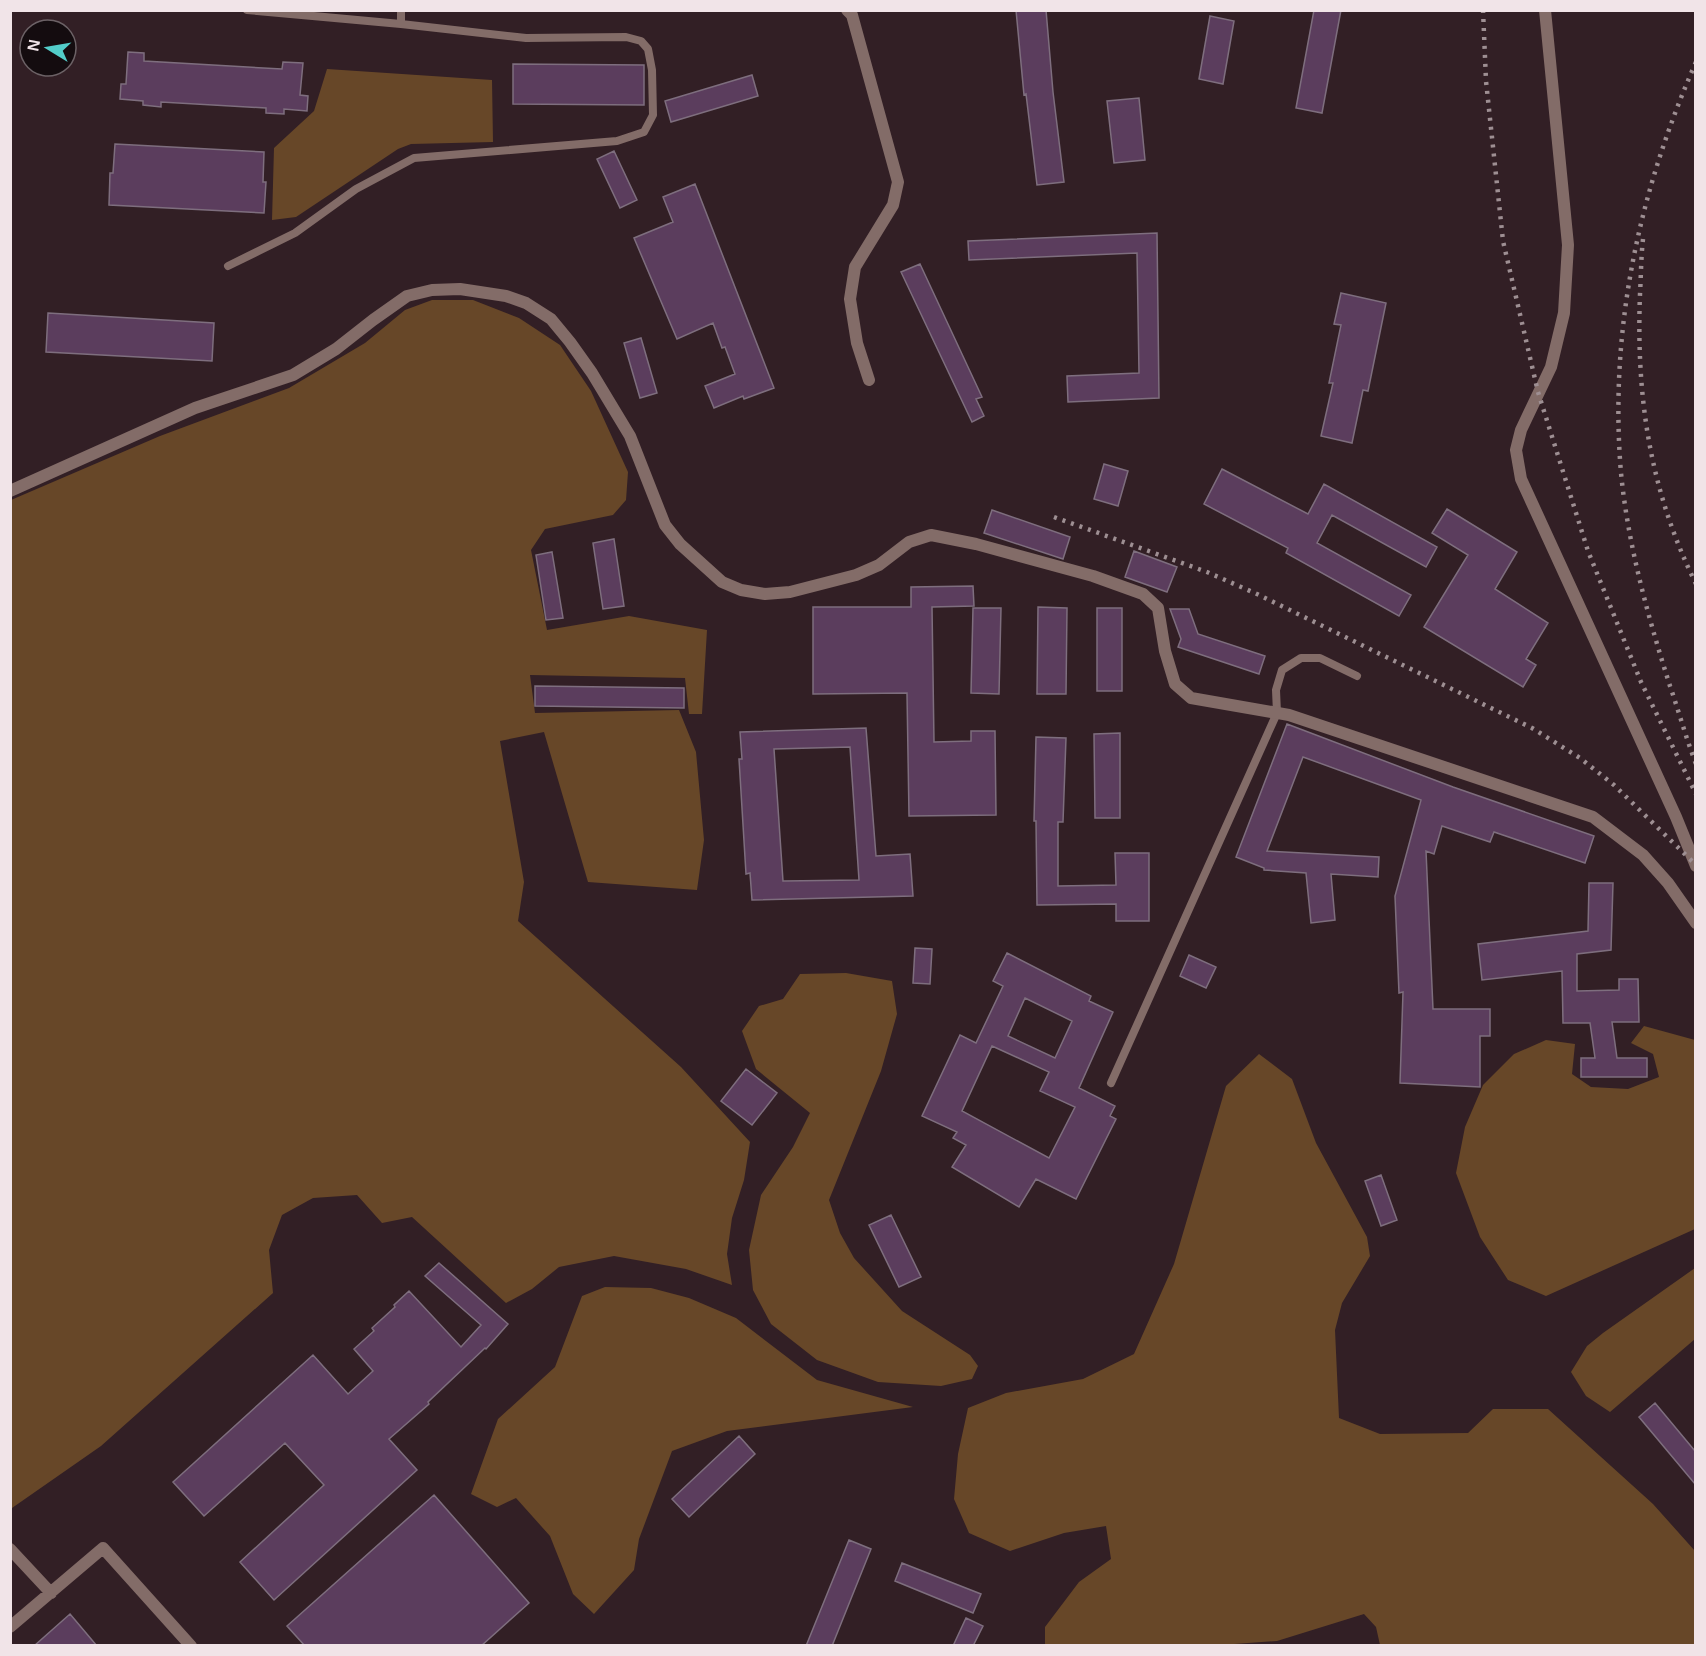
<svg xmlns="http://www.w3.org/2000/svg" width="1706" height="1656" font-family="Arial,sans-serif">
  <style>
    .green { fill: #674728 }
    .building { fill: #5b3d5d; stroke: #7e6e7e; stroke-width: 1.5; fill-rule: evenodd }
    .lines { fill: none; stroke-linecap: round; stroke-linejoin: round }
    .service { stroke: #836c68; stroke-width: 8 }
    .minor { stroke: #836c68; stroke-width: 12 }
    .rail { stroke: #9e8f93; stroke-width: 4.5; stroke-dasharray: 3 6; stroke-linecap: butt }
  </style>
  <rect width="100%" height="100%" fill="#321f25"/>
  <path class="green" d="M327,69L492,80L493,142L411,144L398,149L296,217L272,220L274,148L314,111Z
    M432,300H473L519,318L560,345L591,391L628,472L626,500L613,515L545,529L531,550L547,630L629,616L707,630L702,714H689L685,678L530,675L535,713L679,710L696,752L704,840L697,890L588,882L544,732L500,741L524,882L518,921L681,1067L750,1142L744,1180L732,1218L727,1254L732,1285L686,1269L614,1256L559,1267L532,1289L506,1303L412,1217L382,1223L357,1195L313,1198L282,1215L269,1250L273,1293L101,1446L12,1508L11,500L160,436L289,388L365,343L405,310Z
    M846,973L892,981L897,1014L881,1071L829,1200L840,1233L854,1258L902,1311L970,1355L978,1366L972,1379L941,1386L878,1382L817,1360L771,1324L753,1290L749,1250L761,1195L793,1147L810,1113L756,1069L742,1031L759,1006L783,999L800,974Z
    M1644,1026L1695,1040V1229L1546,1296L1508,1280L1480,1237L1456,1173L1465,1127L1483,1085L1514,1054L1546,1040L1575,1044L1572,1074L1591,1087L1628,1089L1659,1077L1653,1054L1631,1043Z
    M1259,1054L1292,1079L1316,1143L1367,1237L1370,1256L1342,1303L1335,1330L1339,1418L1380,1434L1468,1433L1493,1409H1548L1653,1504L1695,1551V1645H1380L1376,1627L1364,1614L1277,1641L1207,1646L1045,1645V1627L1079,1582L1111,1559L1106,1526L1064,1533L1010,1551L969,1533L954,1499L958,1454L968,1408L1006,1393L1083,1379L1134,1354L1174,1264L1226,1086Z
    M1695,1268V1339L1610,1412L1586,1396L1571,1372L1587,1346L1603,1333Z
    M605,1287L651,1288L689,1298L736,1318L817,1380L913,1407L727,1431L672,1451L639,1539L634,1570L594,1614L573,1594L550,1536L516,1498L497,1507L471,1494L498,1419L555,1367L582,1296Z"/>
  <path class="building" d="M1016,10H1046L1053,92L1064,182L1037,185L1026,94L1024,95Z
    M1314,10H1341L1322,113L1296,108Z
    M1210,16L1234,21L1223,84L1199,79Z
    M128,52L144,53V61L282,69L283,62L303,63L300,95L308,96L307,111L284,109V114L266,113V108L161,102V107L143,105V101L120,99L121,84H126Z
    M513,64L644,65V105L513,104Z
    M752,75L758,96L671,122L665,101Z
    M1139,98L1145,160L1114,163L1107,101Z
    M115,144L264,152L263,182H266L264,213L109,205L110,173H113Z
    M614,151L637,200L620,208L597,159Z
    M695,184L774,388L744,399L743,396L714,408L705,386L735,374L725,347L722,348L713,323L677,339L634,238L673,222L663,197Z
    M1157,233L1159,398L1068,402L1067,376L1139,373L1137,253L969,260L968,241Z
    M920,264L982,397L976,399L984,416L972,422L901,272Z
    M1341,293L1386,303L1368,391L1363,390L1352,443L1321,436L1333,383H1329L1341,325L1334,324Z
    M48,313L214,323L212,361L46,352Z
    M641,338L657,393L640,398L624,343Z
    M1104,464L1128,471L1118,506L1094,499Z
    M1222,469L1308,514L1324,484L1437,547L1426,567L1332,515L1317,543L1411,595L1399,616L1286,553L1288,548L1204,504Z
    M1447,509L1517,552L1495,589L1548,623L1526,659L1536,665L1523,687L1424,627L1468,555L1432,533Z
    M992,510L1070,537L1063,559L984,533Z
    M614,539L624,606L603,609L593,543Z
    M1134,551L1177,567L1167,592L1125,577Z
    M552,552L563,618L546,620L536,555Z
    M973,586L974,606L932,607L934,742L971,741V731H995L996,815L909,816L907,693L813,694V607H911V587Z
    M1038,607L1067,608L1066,694H1037Z
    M973,608H1001L999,694L971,693Z
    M1097,608H1122V691H1097Z
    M1170,609H1189L1198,634L1265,656L1259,674L1178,647L1181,639Z
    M535,686L684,688V708L535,706Z
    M1287,724L1453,787L1594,836L1585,863L1494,832L1490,842L1442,826L1434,854L1426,851L1433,1009H1490V1036H1480V1087L1400,1083L1403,992L1399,993L1395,896L1421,800L1303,757L1267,851L1379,857L1378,877L1331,874L1335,920L1311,923L1306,873L1264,870V868L1236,857Z
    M866,728L876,856L910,854L913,896L752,900L750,873L746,874L739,759H742L740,732ZM850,747L859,880L783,881L774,749Z
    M1120,733V818H1095L1094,734Z
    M1036,737L1066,738L1063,822H1058V886L1116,885L1115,853H1149V921H1116V904L1037,905L1036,821H1034Z
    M1589,883H1613L1611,950L1577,954V991L1619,990V979H1638L1639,1022H1612L1617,1058H1647V1077H1581V1058H1595L1590,1023H1563L1562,971L1482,980L1478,944L1588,931Z
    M915,948L932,949L930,984L913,983Z
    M1007,953L1091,996L1089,1001L1113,1012L1079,1088L1115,1106L1110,1116L1116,1119L1076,1199L1036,1179L1019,1207L952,1167L966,1145L953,1138L957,1132L922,1116L960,1035L976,1043L1003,986L993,981ZM1025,998L1072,1021L1055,1058L1008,1036ZM992,1046L1049,1072L1040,1091L1075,1107L1049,1158L962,1111Z
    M1189,955L1216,967L1206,988L1180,976Z
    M746,1069L777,1093L752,1125L721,1101Z
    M1381,1175L1397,1220L1381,1226L1365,1181Z
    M891,1215L921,1277L899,1287L869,1225Z
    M439,1263L508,1324L486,1349L485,1348L428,1402L429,1404L389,1439L417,1470L274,1600L240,1562L324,1485L285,1443L204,1516L173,1482L313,1355L348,1394L373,1371L354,1349L374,1331L372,1328L395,1307L394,1305L409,1291L461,1347L481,1325L425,1276Z
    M1655,1403L1695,1451V1484L1639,1417Z
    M739,1436L755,1454L689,1517L672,1499Z
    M434,1495L529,1603L481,1646H305L287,1626Z
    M849,1540L871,1549L832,1646H806Z
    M902,1563L981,1594L973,1613L895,1581Z
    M70,1614L97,1646H34Z
    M966,1618L983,1626L973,1646H953Z"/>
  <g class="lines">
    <path class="service" d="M401,24V10
      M228,266L295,233L356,189L414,158L617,141L644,132L653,115L652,70L648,49L641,41L626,37L526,38L401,24L247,10
      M1111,1083L1277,713L1276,690L1282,670L1301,658H1320L1357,676"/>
    <path class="minor" d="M847,10L852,15L898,182L893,205L855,267L850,299L857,343L869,380
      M1545,10L1568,245L1564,313L1551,367L1521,430L1516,450L1521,479L1676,817L1696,866
      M10,491L195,408L293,375L336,349L373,320L407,296L432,290L460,289L506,296L526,303L551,319L570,342L592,373L630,436L665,525L680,544L722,582L741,590L765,594L790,592L856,575L879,565L909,542L931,535L976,544L1093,576L1143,594L1158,608L1165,651L1175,684L1191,698L1289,715L1593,817L1643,855L1668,883L1696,923
      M10,1549L51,1593
      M10,1627L103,1548L191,1646"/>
    <path class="rail" d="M1483,10L1486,81L1503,241L1538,392L1588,551L1641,682L1696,794
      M1696,62C1639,191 1609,331 1621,473C1628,545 1648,617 1670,686C1679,712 1686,738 1696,764
      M1643,239C1641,257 1641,276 1640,294C1636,397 1650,491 1696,584
      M1054,517L1207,572L1257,594L1532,728L1580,758L1614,785L1696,865"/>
  </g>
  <rect width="1706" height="1656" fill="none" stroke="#f1e4e8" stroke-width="24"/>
  <g transform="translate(48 48) rotate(281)"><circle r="28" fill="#140c0f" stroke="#6c6266" stroke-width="1.5"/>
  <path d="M0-4.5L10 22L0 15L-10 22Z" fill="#53cdc9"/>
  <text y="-9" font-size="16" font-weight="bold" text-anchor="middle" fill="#f1e4e8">N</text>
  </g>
</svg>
